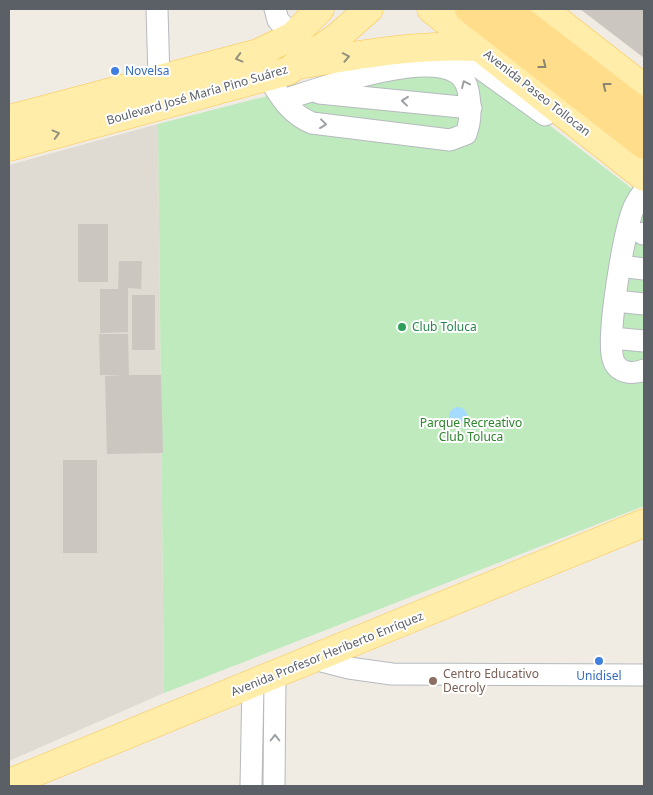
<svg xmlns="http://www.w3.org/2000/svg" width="653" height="795" font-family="'Noto Sans',sans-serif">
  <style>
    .education { fill: #dfdbd2 }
    .green { fill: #bfeabd }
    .water { fill: #a4dbff }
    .building { fill: #cbc7c0 }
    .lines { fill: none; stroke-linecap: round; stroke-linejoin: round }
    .minor-casing { stroke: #b6babf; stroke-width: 23 }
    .major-casing { stroke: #ffc64d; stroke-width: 29 }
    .highway-casing { stroke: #f39d00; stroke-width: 29 }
    .minor { stroke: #fff; stroke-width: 21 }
    .major { stroke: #ffeda9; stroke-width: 28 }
    .highway { stroke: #ffdd8b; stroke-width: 28 }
    .oneway { stroke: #94917d }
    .oneway2 { stroke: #8c8671 }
    .oneway3 { stroke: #9da0a3 }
    .shop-dot { fill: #3f7fe0; stroke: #fff; stroke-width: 2 }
    .leisure-dot { fill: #2e9e5b; stroke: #fff; stroke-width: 2 }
    .education-dot { fill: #8d6e63; stroke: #fff; stroke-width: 2 }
    .labels { text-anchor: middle; stroke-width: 4; stroke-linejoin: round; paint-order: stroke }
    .shop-label { font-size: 12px; fill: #366cbe; stroke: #fff; text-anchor: start }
    .street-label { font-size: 12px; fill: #5b6066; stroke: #fff }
    .leisure-label { font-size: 12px; fill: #27864d; stroke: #fff; text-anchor: start }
    .park-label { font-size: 12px; fill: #2c842c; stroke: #fff }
    .education-label { font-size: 12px; fill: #785e54; stroke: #fff; text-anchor: start }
  </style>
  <rect width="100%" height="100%" fill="#f0ece3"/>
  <path class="education" d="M158,124L164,693L9,761V165Z"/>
  <path class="green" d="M427,55L459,56L644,198V506L164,693L158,124Z"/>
  <path class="water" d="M449 416a9 9 0 1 1 18 0a9 9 0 1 1-18 0Z"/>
  <path class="building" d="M580,9H644V58Z
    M78,224H108V282H78Z
    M119,261H142L141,289L128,288V332L100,333V289H118Z
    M132,295H155V350H132Z
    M99,334H128L129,375H161L163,453L107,454L105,376L124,375H100Z
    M63,460H97V553H63Z"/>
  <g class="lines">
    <g class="minor-casing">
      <path id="minor" d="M157,9L159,79
        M275,9L278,20L293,36
        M448,45L545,115
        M268,77C280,97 290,114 312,123L450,140L466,134C471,121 471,110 469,96C468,88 465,78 457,73C422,51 321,88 283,100
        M319,93L471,108
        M644,191C640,196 637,201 634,207C624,230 606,336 613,359C617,373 632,375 644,370
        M643,234L644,233
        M620,266L644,269
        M616,301L644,304
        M612,338L644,341
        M314,659L349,668L392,674L644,675
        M251,786L253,684
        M274,786L275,675"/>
    </g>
    <g class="major-casing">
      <path id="major" d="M431,9L644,177
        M543,9L644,88
        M304,64C363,54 418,44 478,47
        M9,119L258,53L293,36L320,9
        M9,147L288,71L337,37L369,9
        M9,783L644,523"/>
    </g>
    <g class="highway-casing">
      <path id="highway" d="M469,9L644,145
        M506,9L644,115"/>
    </g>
    <use href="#minor" class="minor"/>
    <use href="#major" class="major"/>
    <use href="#highway" class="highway"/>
  </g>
  <defs><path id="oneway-chevron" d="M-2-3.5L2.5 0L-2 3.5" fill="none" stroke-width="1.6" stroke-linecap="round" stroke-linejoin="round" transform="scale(1.25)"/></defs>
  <g class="oneway">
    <use href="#oneway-chevron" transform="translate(346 57) rotate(-11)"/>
    <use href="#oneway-chevron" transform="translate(239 58) rotate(165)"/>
    <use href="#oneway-chevron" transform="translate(56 134) rotate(-15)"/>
  </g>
  <g class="oneway2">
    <use href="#oneway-chevron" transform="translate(543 65) rotate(38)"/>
    <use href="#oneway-chevron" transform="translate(606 86) rotate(-142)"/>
  </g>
  <g class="oneway3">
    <use href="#oneway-chevron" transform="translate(465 84) rotate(-115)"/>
    <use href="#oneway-chevron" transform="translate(405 101) rotate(-174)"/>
    <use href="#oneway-chevron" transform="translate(323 124) rotate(7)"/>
    <use href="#oneway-chevron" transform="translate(275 738) rotate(-90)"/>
  </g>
  <g class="shop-dot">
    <circle cx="115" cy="71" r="5"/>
    <circle cx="599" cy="661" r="5"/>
  </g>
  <circle class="leisure-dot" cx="402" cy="327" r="5"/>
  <circle class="education-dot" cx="433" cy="681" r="5"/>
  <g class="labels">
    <g class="shop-label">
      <text x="125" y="75">Novelsa</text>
      <text x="599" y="680" text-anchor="middle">Unidisel</text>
    </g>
    <g class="street-label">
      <text transform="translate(537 93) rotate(38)" y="4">Avenida Paseo Tollocan</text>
      <text transform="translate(197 95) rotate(-16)" y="4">Boulevard José María Pino Suárez</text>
      <text transform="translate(327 654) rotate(-22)" y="4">Avenida Profesor Heriberto Enríquez</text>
    </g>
    <g class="leisure-label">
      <text x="412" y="331">Club Toluca</text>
    </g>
    <g class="park-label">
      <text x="471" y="427">Parque Recreativo<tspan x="471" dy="14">Club Toluca</tspan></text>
    </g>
    <g class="education-label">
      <text x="443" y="678">Centro Educativo<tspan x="443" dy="14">Decroly</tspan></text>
    </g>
  </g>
  <rect width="653" height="795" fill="none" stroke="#5b6066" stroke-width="20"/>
</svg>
